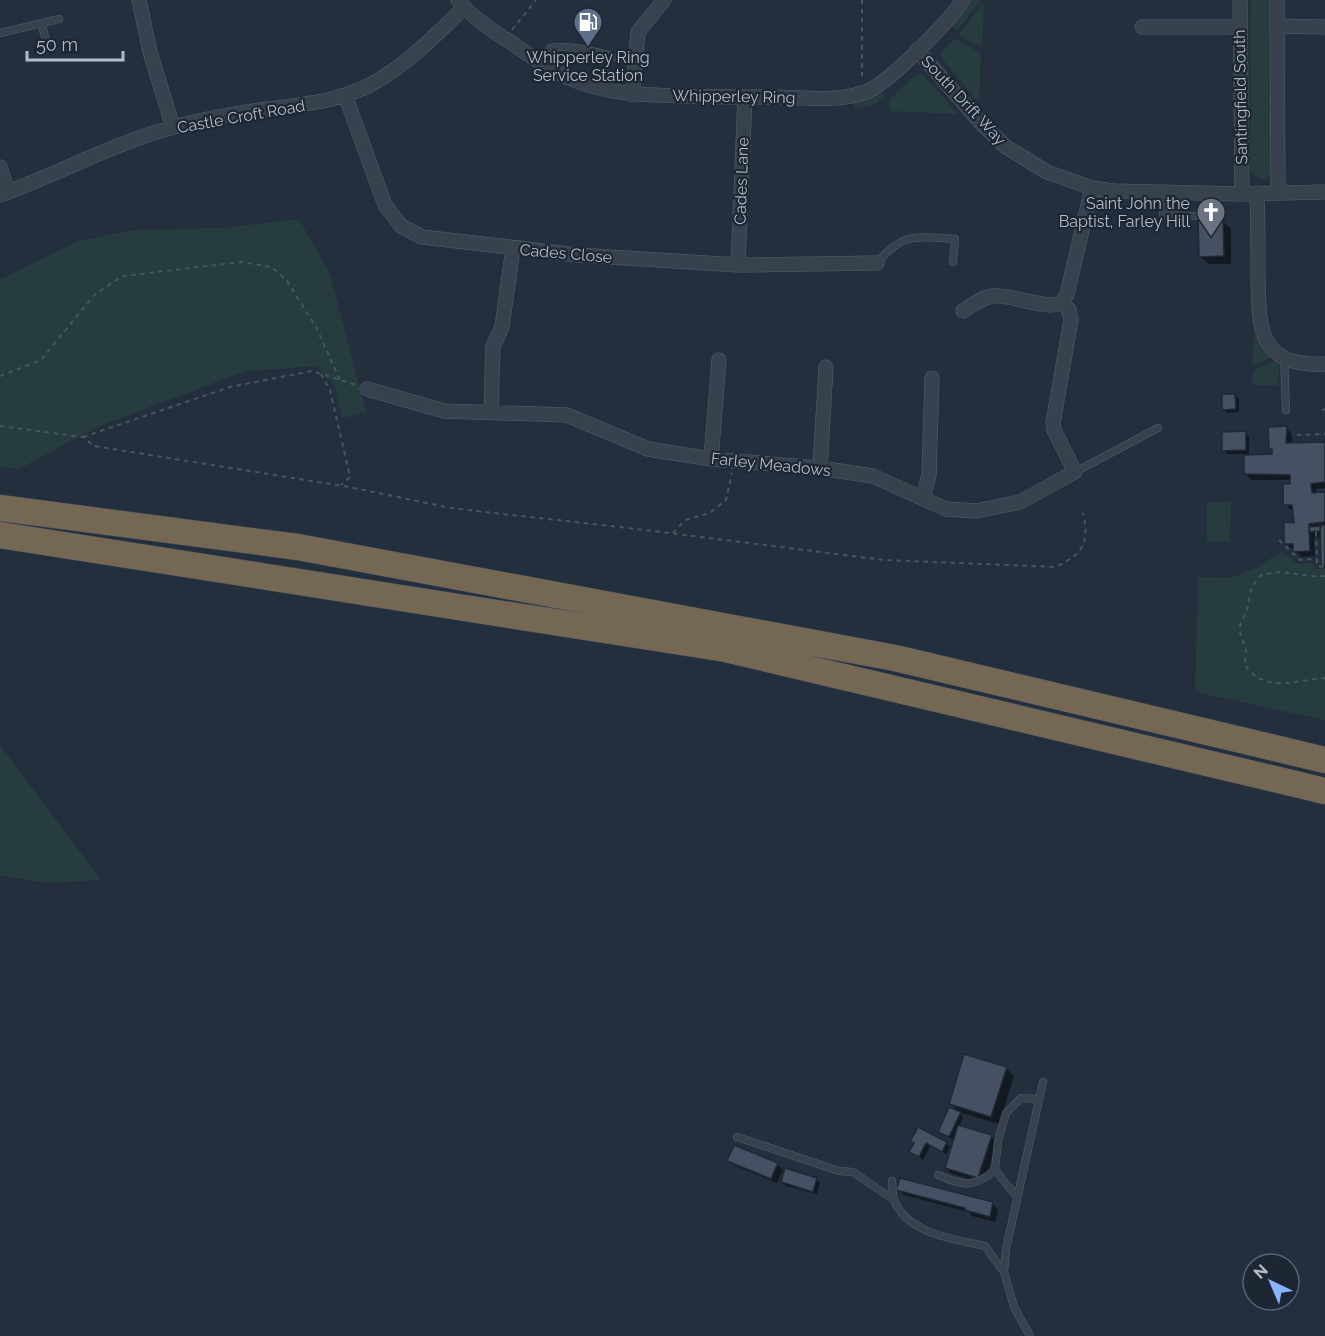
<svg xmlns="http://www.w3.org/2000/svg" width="1325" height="1336" font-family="Raleway,sans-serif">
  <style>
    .green { fill: #263c3f }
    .shadow { fill: #0007 }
    .building { fill: #455162; stroke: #1f2835; stroke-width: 1.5 }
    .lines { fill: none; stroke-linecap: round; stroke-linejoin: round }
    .service-casing { stroke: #565f6c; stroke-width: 8 }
    .minor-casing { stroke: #565f6c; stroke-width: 15 }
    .motorway-casing { stroke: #434c59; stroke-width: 27 }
    .path { stroke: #44595c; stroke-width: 2; stroke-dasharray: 4.5 4.5; stroke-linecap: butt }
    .service { stroke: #38414e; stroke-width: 7 }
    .minor { stroke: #38414e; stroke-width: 14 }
    .motorway { stroke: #746855; stroke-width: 26 }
    .labels { text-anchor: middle; stroke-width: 4.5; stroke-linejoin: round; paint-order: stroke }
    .poi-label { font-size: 16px; fill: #b4bcc9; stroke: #1d2633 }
    .street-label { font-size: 16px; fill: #b4bcc9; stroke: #1d2633 }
  </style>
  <rect width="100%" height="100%" fill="#242f3e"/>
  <path class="green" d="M972,0H981L957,31L952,25Z
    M1251,0H1275L1274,170L1266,179H1261L1250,172Z
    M982,4L984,6L982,44L976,45L961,36L960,33Z
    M953,40H957L981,53L979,103L946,64L940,53Z
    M919,73L924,75L957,113L956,114L890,111L889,100Z
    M882,90L884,99L872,105L855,109L854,102L872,97Z
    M299,219L330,274L366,412L342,418L335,386L317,366L246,371L97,427L19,469L0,467V279L79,241L133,230L222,228Z
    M1254,331L1271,357L1253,366L1252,364Z
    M1275,361L1279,364L1278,385H1252L1253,371Z
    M1207,502H1231L1230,542L1207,541Z
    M1281,552L1298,564L1313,563L1314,569H1325V720L1195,692L1198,577L1231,578L1259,566Z
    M0,745L101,880L48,883L0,875Z"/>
  <path class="shadow" d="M1222,221L1231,229V264H1209L1200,256Z
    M1235,395L1239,399V412L1227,413L1223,409Z
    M1286,428L1292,434V444L1325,443V488L1316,489L1317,494H1325V568L1322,565V537L1314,538L1315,556L1301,557L1295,549H1292L1286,543L1295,525L1294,511L1291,510L1285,504L1292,480H1251L1246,474V454H1228L1224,450L1245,433L1249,436V456H1273V451L1271,448Z
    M1006,1068L1014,1076L999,1124L959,1112L951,1104Z
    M960,1113L963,1117L959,1127L991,1136L997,1142L984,1183L952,1174L946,1168L955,1141L940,1131Z
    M912,1141L946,1143L950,1147L946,1154L930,1146L923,1160L911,1152L915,1144Z
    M729,1160L777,1164L783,1170L777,1183L735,1166Z
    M816,1179L820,1183L817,1194L786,1186L782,1182Z
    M898,1189L993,1204L998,1210L995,1222L972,1216L969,1212L904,1195Z"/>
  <path class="building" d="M1198,220H1223L1224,256L1199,257Z
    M1222,394H1235L1236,409L1222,410Z
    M1287,426L1286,443L1324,442L1325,438V482L1311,484L1312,493L1325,492V522L1309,524L1310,551L1293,552V544H1284V522L1294,523L1292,505H1283V484H1290V475L1244,474V455L1272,454V449H1269L1268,427Z
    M1246,431V450L1222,451V432Z
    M1320,525H1325V566H1321Z
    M1321,526L1320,531L1309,532V527Z
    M964,1054L1007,1067L991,1117L949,1104Z
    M949,1107L961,1112L949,1137L938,1132Z
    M958,1125L992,1135L978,1178L945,1168Z
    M918,1127L947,1142L942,1152L926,1143L919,1157L909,1152L914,1143L910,1142Z
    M734,1145L778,1163L771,1179L727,1161Z
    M785,1168L817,1178L813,1192L781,1182Z
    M900,1178L993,1202L990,1217L965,1210V1208L896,1190Z"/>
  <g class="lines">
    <g class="service-casing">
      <path id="service" d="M41,23L47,43
        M0,33L59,19
        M540,62L550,48C573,43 610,56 634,62
        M1162,192L1163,215L1194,216
        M877,263C904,231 916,237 955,239L953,262
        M1284,357L1286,410
        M1075,472L1158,428
        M737,1137L839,1171L853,1172L894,1200
        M938,1175C963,1186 974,1188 995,1170
        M892,1181C893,1186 892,1194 894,1200C907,1234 955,1239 985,1246L1004,1272L1014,1307L1030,1336
        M1017,1197L995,1170L998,1141L1006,1113L1021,1098L1039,1099
        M1004,1272L1006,1249L1043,1082"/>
    </g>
    <g class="minor-casing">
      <path id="minor" d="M139,0L150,52L173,127
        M458,0C472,18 495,33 515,45C532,57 550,70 569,78C607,95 646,95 686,96C715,97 744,97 773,97C803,97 840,103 868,91C891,81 949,21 963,0
        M1240,0L1242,194
        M1277,0L1278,193
        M1277,26L1325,27
        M1142,27H1239
        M917,50L983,125L1006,147L1047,172L1092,188L1114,191L1242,194L1325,192
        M345,95L385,205L401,226L422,237L578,255L738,265L877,263
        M632,95L638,32L664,0
        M0,167L8,192
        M1257,193C1258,220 1258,246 1258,273C1259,326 1256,367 1325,364
        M0,195C59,174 113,143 174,127C204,119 237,113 268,109C305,104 344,101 377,81C410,62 436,34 464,8
        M738,265L745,97
        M963,311C972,305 981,298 992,296C1011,294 1044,309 1058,304C1062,302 1065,299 1067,294L1092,188
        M367,389L444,411L567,415L648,449L711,459L820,468L873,476L946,509L976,511L1020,502L1075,472L1054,430L1053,423L1071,320L1069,310L1062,302
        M491,412L493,346L502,327L513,248
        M711,459L719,360
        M820,468L826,367
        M923,498L929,475L932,378"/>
    </g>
    <g class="motorway-casing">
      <path id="motorway" d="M0,508L298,547L895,658L1325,760
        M0,535L726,649L1325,791"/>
    </g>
    <path class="path" d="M862,0V78
      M512,30L536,0
      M321,374L330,390L350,477L341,485
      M0,376L41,360L95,294L123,276L241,262L272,267L287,281L316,327L340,380
      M1322,410L1325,409
      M0,426L83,437L94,446L349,487L451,508L645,530L884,560L1056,567C1083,553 1090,544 1083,513
      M1297,435L1325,434
      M83,437L230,387L312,371L356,385
      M1316,532L1317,566L1325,567
      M673,533L685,520L710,513L726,500L732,473
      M1279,540L1300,560L1317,559
      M1325,576C1300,578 1281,566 1258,577L1251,590L1247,610L1240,625V632L1246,650L1245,665C1265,694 1296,680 1325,678"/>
    <use href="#service" class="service"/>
    <use href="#minor" class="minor"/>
    <use href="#motorway" class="motorway"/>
  </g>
  <defs>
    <g id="fuel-pin" transform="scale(1.5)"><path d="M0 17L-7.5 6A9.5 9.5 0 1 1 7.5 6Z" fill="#5c6f8a" stroke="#1d2633"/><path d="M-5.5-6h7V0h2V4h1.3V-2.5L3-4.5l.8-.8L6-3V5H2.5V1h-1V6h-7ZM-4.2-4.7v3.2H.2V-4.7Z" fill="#fff"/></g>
    <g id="church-pin" transform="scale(1.5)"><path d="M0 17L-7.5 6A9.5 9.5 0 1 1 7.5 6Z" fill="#6b7280" stroke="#1d2633"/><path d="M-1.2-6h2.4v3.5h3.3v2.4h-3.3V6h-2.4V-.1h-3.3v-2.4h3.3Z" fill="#fff"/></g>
  </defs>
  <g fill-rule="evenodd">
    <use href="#fuel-pin" x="588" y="22"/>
    <use href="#church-pin" x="1211" y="212"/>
  </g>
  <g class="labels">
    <g class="poi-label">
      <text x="588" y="63">Whipperley Ring<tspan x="588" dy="18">Service Station</tspan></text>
      <text x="1190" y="209" text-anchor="end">Saint John the<tspan x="1190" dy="18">Baptist, Farley Hill</tspan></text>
    </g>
    <g class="street-label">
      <text transform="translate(734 96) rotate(1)" y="6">Whipperley Ring</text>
      <text transform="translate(1240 97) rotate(-91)" y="6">Santingfield South</text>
      <text transform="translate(964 100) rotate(47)" y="6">South Drift Way</text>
      <text transform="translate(241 116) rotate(-10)" y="6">Castle Croft Road</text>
      <text transform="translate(741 181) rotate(-88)" y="6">Cades Lane</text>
      <text transform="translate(566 253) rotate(5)" y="6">Cades Close</text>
      <text transform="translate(771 464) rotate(6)" y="6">Farley Meadows</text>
    </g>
  </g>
  <g transform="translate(1271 1282) rotate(316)"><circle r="28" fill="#1d2633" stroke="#59626f" stroke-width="1.5"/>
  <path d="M0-4.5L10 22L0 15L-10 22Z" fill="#8ab4f8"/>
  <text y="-9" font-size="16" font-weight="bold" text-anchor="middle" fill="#b4bcc9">N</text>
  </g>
  <path d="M27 51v9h96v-9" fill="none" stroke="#b4bcc9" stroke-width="3"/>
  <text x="36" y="51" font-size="18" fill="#b4bcc9" stroke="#1d2633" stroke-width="4.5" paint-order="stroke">50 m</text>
</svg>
